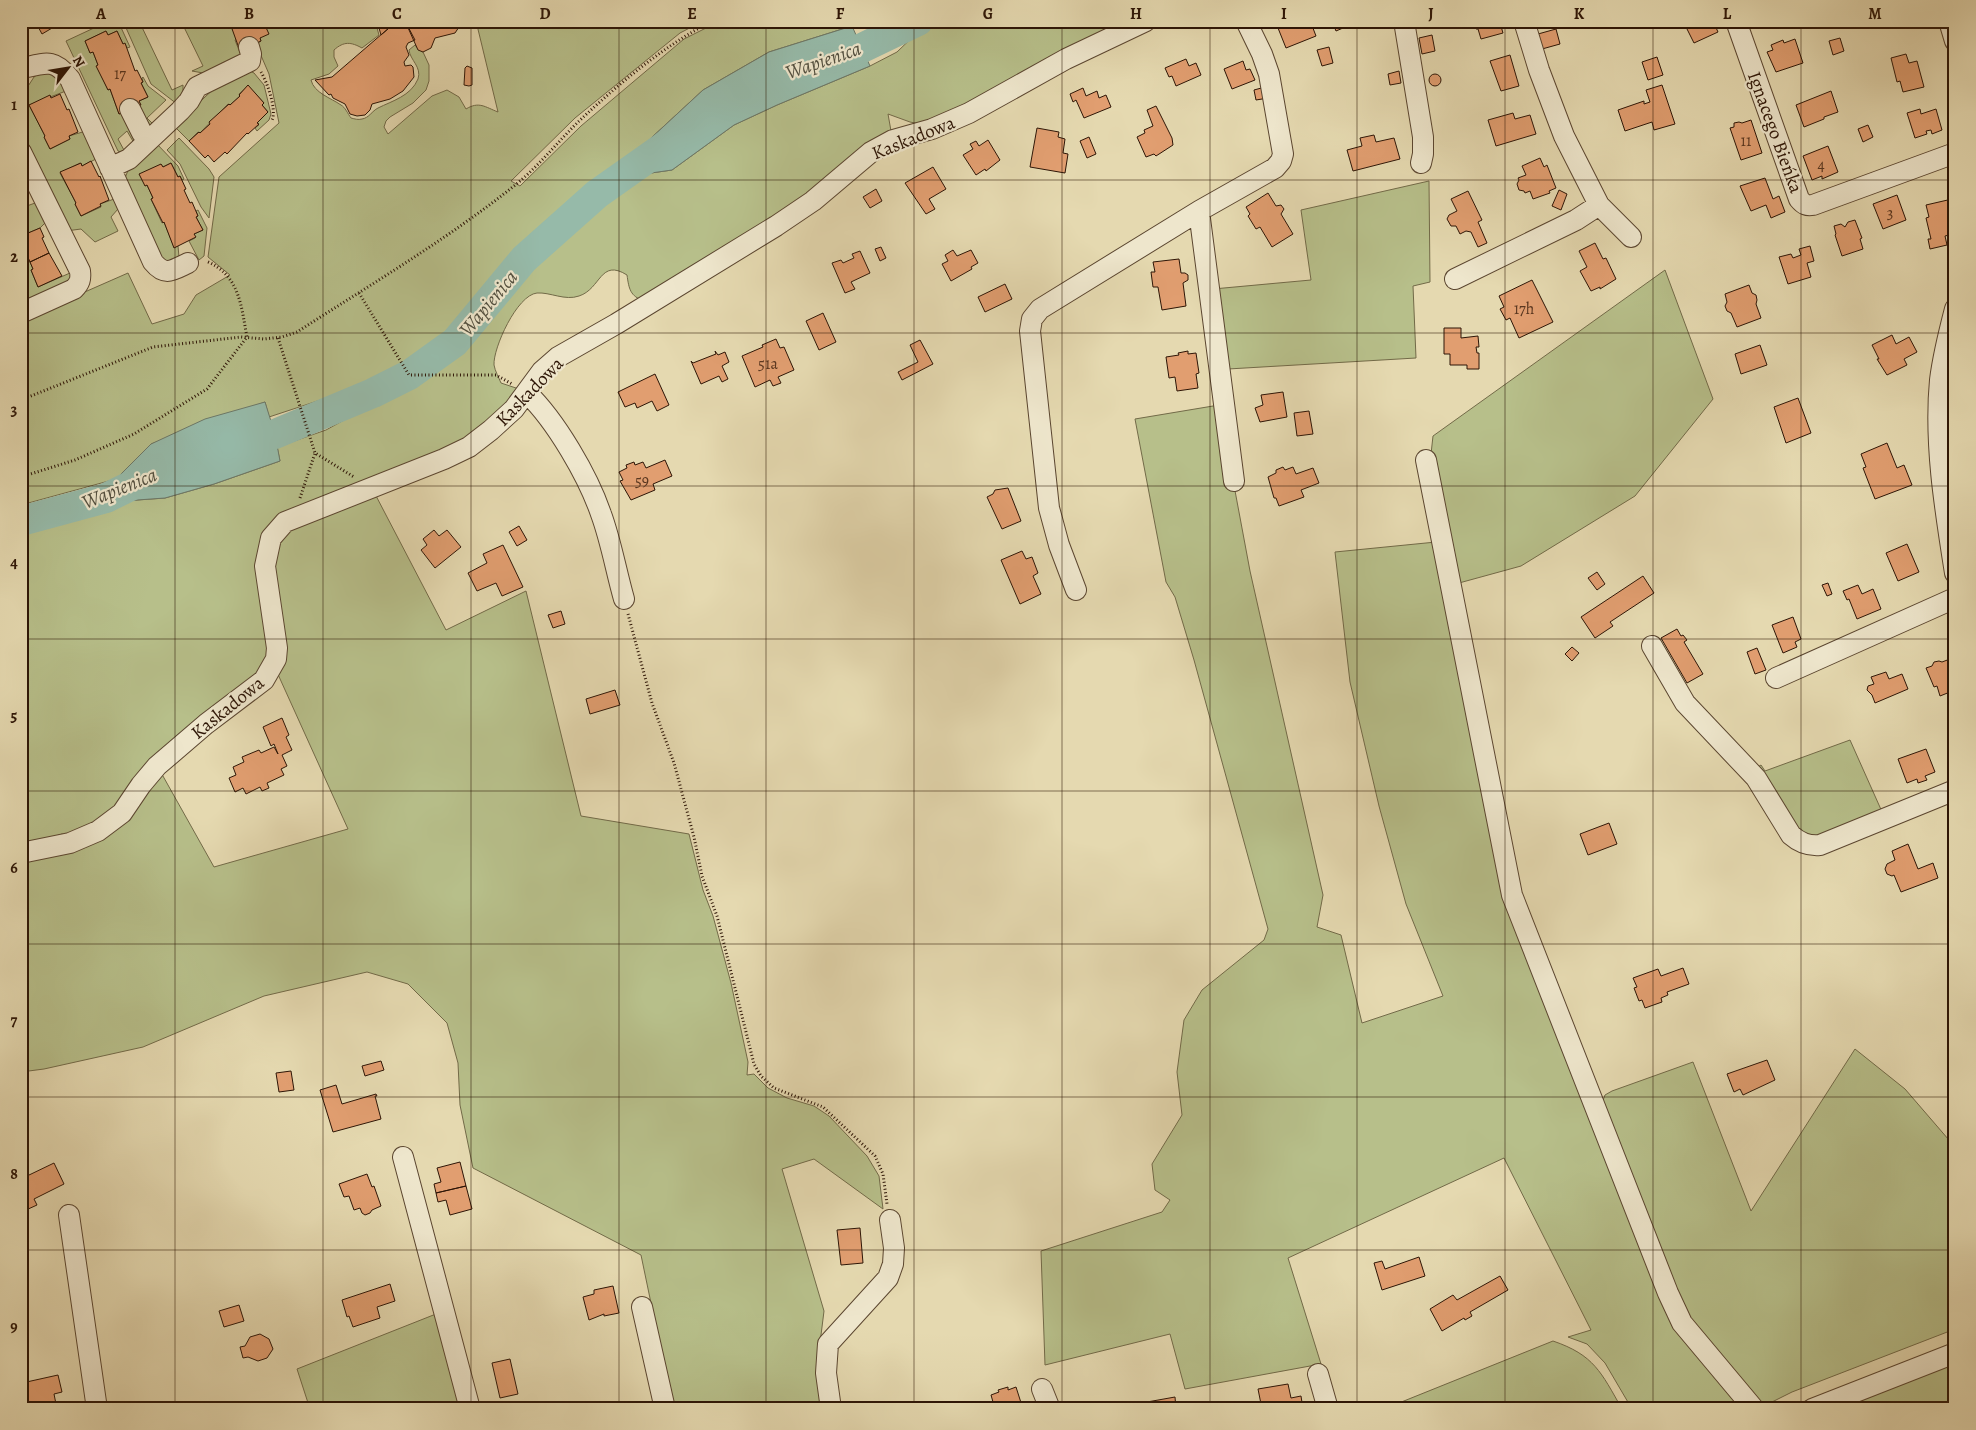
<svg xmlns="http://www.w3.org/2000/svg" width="1976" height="1430" font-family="Alegreya,serif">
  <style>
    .green { fill: #b7bf8a; stroke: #726a48 }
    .water { fill: #96baa9; stroke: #6c7868 }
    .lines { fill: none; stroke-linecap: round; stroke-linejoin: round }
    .river { stroke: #96baa9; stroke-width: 30 }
    .building { fill: #e19e70; stroke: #2d1506 }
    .minor-casing { stroke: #5b4630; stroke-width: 22 }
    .path { stroke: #2d1506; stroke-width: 3; stroke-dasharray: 1 2.5; stroke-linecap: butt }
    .minor { stroke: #eee6cc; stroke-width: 20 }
    .grid { fill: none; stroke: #2d1506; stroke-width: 1; stroke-opacity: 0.55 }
    .labels { text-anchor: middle; stroke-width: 4.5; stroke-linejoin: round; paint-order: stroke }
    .number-label { font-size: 16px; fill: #5a3720 }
    .street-label { font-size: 19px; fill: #2d1506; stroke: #eee6cc }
    .water-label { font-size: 20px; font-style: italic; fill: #524f3f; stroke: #eee6cc }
    .neatline { fill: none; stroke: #2d1506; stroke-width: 2 }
    .grid-label { font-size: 16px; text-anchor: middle; font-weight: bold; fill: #2d1506 }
  </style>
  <rect width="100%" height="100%" fill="#e5d9b0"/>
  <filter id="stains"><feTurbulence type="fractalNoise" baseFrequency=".004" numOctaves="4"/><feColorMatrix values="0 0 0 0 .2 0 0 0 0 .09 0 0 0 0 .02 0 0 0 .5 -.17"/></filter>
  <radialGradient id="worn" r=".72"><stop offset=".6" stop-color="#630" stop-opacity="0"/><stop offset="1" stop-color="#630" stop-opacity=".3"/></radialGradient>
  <path class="green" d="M109,21H118L130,47L127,48L125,44H123L117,31L108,35L106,31L85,41L90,53L93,52L98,65L97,66L108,90L110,89L119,114L123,113L136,139L134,143L127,131L118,139L125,152L123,153L118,151L66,41Z
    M123,21H139L172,90L183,85V93L177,104L151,84Z
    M181,21H226L231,26L237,39L235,40L242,58L203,73L192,71L203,66Z
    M263,21H375L379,35L362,48C351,42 344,41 334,50V57L338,66L329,74L311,80C314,93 331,98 341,105C345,107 348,114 351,118C355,119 358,120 362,119C369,118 372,111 378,108C392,101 411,96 418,79C422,67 410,60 409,50L415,45L418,49L423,52L429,65V81L426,90L413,103L390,117L386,121L384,127L388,134L432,96L447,90L459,97L466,109C479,101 485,107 498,112L476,21H703L680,33L575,118L511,181L520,186L581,126L684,39L720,21H849L852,26L769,52L703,90L650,139L637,161L592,188L517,253L445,339L369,384L269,417L265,402L151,444L116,479L21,505V320L128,273L152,324L184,314L196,295L230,275L208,257L219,177L279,123L269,74L256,44L261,41L260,38Z
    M936,21H1137L1005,90L920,124L910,122L888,114L891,131L808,197L644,301C630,296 629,289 627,275C600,258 601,289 579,296C565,301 550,292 537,293C517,295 493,348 494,365C495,371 499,378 501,383L519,389L488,428L266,537L270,657L261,673L120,809L72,838L62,834L41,841L21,844V529L74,517L123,501L165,498L214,484L280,461L277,447L326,430L413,382L460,348L531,267L604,203L644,174L672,170L734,125L777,105L870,66L897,52L922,28Z
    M250,71L254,73L264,85L271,114L269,120L257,131L255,128L259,125L257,123L268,112L262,105L264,103L248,86L239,94L240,96L230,105L228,104L200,133L198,132L189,141L174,126L220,83Z
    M54,73L66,91L29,105L45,136L44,137L50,149L70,139L69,136L86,131L98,158L82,166L80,163L60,173L76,203L75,204L81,216L101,207L100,204L117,198L118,209L111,217L118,231L95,242L81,229L66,231L21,134V97L34,77L38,74Z
    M143,77L148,86L166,100L147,118L155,126L149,127L136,107L139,101L148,97L141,83L143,82L142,78Z
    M179,138L209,169L214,177L209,218L201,207L180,164L167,150Z
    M156,143L178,166L184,179L182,180L180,176L178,177L171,163L163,167L161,164L145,186L147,185L153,198L151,199L162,223L164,222L174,247L178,246L179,257L177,260L162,261L125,178L129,168Z
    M1429,181L1430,282L1413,286L1416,358L1228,369L1213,289L1311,280L1301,210Z
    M38,202L47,221L40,228L21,236V208Z
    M198,210L207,228L204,256L199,260L189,241L195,238L194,234L203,230L196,217L198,216L196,211Z
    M21,250L27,255L33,269L31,270L38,287L70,273L72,276L70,280L27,300L22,299Z
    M1665,270L1713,399L1635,496L1521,566L1459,583L1431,454L1433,436Z
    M1219,405L1250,571L1323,895L1317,927L1341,935L1362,1023L1443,996L1406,904L1379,806L1350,682L1335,552L1436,542L1504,877L1664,1296L1747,1409H1632L1605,1363L1587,1344L1568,1337L1591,1330L1504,1158L1288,1258L1321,1364L1185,1389L1170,1334L1045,1365L1041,1251L1162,1212L1170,1200L1155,1190L1152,1164L1182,1115L1177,1072L1184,1020L1202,990L1264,940L1268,929L1194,660L1175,597L1166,582L1135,419Z
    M374,492L446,630L526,591L581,816L689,834L703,890L713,916L731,983L748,1062L747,1075L754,1074L768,1088L787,1098L814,1106L829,1116L867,1156L879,1176L883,1209L814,1159L782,1169L824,1311L820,1343L824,1409H673L641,1255L473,1168L460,1105L458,1063L447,1023L408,984L367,972L264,996L143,1047L44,1069L21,1072V856L80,844L159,769L214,867L348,829L276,670L270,585L282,530Z
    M1850,740L1883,814L1847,830L1804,839L1753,770L1761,765L1765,771Z
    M1855,1049L1905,1089L1955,1147V1329L1792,1392L1760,1408L1683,1314L1602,1103L1605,1095L1612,1091L1693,1062L1751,1211Z
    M441,1312L464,1409H310L297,1369Z
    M1553,1341C1594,1355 1601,1372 1622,1409H1384Z
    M1955,1363V1409H1840Z"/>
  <path class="water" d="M852,26L870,66L777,105L734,125L672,170L644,174L637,161L650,139L703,90L769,52Z
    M265,402L275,434L280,461L214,484L165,498L123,501L116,479L151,444L205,419Z"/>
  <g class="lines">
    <path class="river" d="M823,61L862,48L918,21
      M235,444L275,434L373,393L409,375L455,342L524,259L597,194L672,141
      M21,521L106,498L157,473"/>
  </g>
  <path class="building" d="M35,21H64L42,34Z
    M226,21H263L269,34L260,38L261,41L240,51L231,26L229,27Z
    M377,21H386L388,29L381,35Z
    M397,21H405L415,40L408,43L406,47L409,55L404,62L405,66L411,65L413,67L414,77L403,91L390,99L372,104L370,110L365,115L357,116L350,114L345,104L333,98L331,94L329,95L315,80L332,77Z
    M405,21H458L459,27L455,33L435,38L431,48L423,52L418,50Z
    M1280,21H1304L1305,25L1311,23L1316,36L1286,48L1276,23Z
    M1332,21H1348L1350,25L1336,31Z
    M1476,21H1502L1500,23L1503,33L1481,39L1478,29H1476L1474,23Z
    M1683,21H1713L1718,32L1694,43Z
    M1556,29L1560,44L1542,49L1538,34Z
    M106,31L108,35L117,31L123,44L125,43L135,71L137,70L143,82L141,83L148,97L139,101L141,105L119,114L110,89L108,90L96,66L98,65L93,52L90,53L85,41Z
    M1432,35L1435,51L1422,54L1419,38Z
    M1840,38L1844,51L1833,55L1829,41Z
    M1795,39L1803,63L1776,72L1767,52L1773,50L1771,45L1783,40L1784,43Z
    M1329,47L1333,63L1322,66L1317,50Z
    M1906,54L1909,63L1917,61L1924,87L1903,92L1900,81L1897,82L1891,58Z
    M1510,55L1519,86L1501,91L1490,61Z
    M1657,57L1663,75L1648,80L1642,62Z
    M1186,59L1189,66L1196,63L1201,75L1176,86L1172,76L1169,77L1165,68Z
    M1243,61L1246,70L1250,69L1255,80L1232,89L1224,69Z
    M467,66L472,68V85L469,86L464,85L465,68Z
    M1399,71L1401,83L1390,85L1388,74Z
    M1429 80a6 6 0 1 1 12 0a6 6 0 1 1-12 0Z
    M248,85L264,103L262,105L268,112L257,123L259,124L248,134L247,133L227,154L225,152L214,162L208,155L205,158L189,141L199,132L200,133L210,124L209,122L229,104L230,105L240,96L239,95Z
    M1662,85L1675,124L1654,130L1652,122L1625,131L1618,110L1644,101V104L1650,102L1646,90Z
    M1265,87L1268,98L1256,100L1254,90Z
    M1083,88L1086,96L1097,91L1099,98L1106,95L1111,107L1084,118L1076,100L1073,102L1070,94Z
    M1831,91L1838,112L1824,117V119L1804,127L1796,105Z
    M60,94L67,110L69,109L78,132L69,136L70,139L50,149L44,137L45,136L29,105L50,95L51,98Z
    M1156,106L1172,138L1173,145L1156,156L1154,154L1146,157L1137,137L1145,133L1144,130L1153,126L1147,110Z
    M1920,109L1921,114L1936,109L1942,130L1932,134L1931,130L1926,131L1927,134L1915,138L1907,113Z
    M1513,113L1515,119L1530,115L1536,134L1496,146L1488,120Z
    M1751,120L1762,153L1741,160L1730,128L1734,127V123L1739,122L1742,123Z
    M1868,125L1873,137L1863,142L1858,129Z
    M1037,128L1059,132L1058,137L1065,139L1063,153L1068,154L1065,173L1030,167Z
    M1374,135L1376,142L1394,138L1400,159L1353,171L1347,150L1362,146L1360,138Z
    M1089,137L1096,154L1087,158L1080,141Z
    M988,140L1000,160L986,171L985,169L976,175L963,155L973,149L970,144L976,141L979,146Z
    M1828,146L1838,172L1822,179V176L1812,180L1803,156Z
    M1540,158L1544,167L1547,165L1556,188L1549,191L1550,193L1533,199L1530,191L1525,193L1524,191L1519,190L1517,184L1519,180L1518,178L1526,175L1522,166Z
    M91,161L99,177L100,176L109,200L100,204L101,206L81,216L75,204L76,203L60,172L81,163L82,166Z
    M171,163L178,177L180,176L186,189L184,190L190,203L192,202L198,216L196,217L203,230L194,234L196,237L174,248L164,222L163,223L151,199L153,198L147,185L145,186L139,174L161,164L163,167Z
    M933,167L946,189L929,199L935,209L926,214L905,183Z
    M1765,178L1773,199L1779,196L1785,212L1771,218L1766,205L1751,211L1740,186Z
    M876,189L882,201L870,208L863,197Z
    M1559,190L1567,194L1561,210L1552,206Z
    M1468,191L1482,220L1478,222L1487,243L1478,247L1471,232L1466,231L1460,234L1456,226H1451L1447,219L1449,215L1457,211L1451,199Z
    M1268,193L1276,206L1281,205L1284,209L1281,214L1293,234L1272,247L1260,227L1256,229L1248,216L1250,214L1246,207Z
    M1897,195L1906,220L1883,229L1873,204Z
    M1952,199L1955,218L1949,219L1953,234L1945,236L1947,245L1930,249L1928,239H1931L1926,218L1929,217L1926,205Z
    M1855,220L1862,238L1860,239L1863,249L1842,256L1835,235L1836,234L1834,226L1841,224L1845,227L1848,222Z
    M40,228L44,237L42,238L49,253L30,262L27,255L24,256L21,250V236Z
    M1595,243L1603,259L1606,258L1616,279L1600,289V287L1591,291L1580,271L1587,267L1579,251Z
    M1810,246L1814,261L1807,263L1811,277L1788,284L1779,257L1791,254L1793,258L1801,255L1799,249Z
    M881,247L886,258L880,261L875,249Z
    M953,250L957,256L971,250L978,263L971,267L972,269L951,281L942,264L948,261L945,255Z
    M860,251L870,273L851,282L855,289L845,293L832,263L841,260L843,263L854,258L852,254Z
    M49,253L62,276L38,287L31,270L33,269L30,262Z
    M1179,259L1181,273H1185L1188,275V280L1183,283L1186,306L1162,310L1158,287H1153L1151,272H1155L1153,262Z
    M1532,280L1553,322L1519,338L1510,318L1506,320L1500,309L1504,307L1499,296Z
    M1005,284L1012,299L985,312L978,297Z
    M1749,285L1752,293L1756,295L1757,300L1756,304L1761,318L1737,327L1731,313L1727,311L1725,306L1727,302L1725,294Z
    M823,313L836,342L819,350L806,321Z
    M1444,328H1461V338L1478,336L1479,347H1476L1477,353H1479V369H1467V365H1450V354H1444Z
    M1892,335L1896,344L1909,337L1917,352L1904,359L1907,365L1887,375L1877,359H1879L1872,345Z
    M776,339L780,348L784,347L794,370L778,377L781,383L773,386L770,380L755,387L742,356L763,347L762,345Z
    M920,340L933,364L902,380L898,372L918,362L910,345Z
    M1760,345L1767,365L1741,374L1735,354Z
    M715,351L718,355L725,352L729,362L722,366L728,379L722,382L719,376L701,384L691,361L693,363L716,354Z
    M1188,351V354L1196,353L1199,373L1196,374L1198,388L1177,391L1175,377L1169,378L1166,357L1179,355L1178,353Z
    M655,374L669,405L657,411L652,401L637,408L635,403L625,407L618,392Z
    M1283,392L1287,417L1260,422L1255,408L1263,405L1261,395Z
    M1798,398L1811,433L1786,443L1774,407Z
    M1309,411L1313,434L1297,436L1294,413Z
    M1887,443L1897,468L1904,465L1912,485L1875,499L1863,468L1866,467L1861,454Z
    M665,460L672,476L653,484L655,490L631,500L620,481L623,480L619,472L627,468L626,465L634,462L635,465L643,462L646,468Z
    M1283,467L1285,470L1293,467L1296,474L1313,468L1319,483L1301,490L1304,497L1279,506L1276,498H1274L1268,477L1276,473V470Z
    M1008,488L1021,521L1002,529L987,497L993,494L995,490Z
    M519,526L527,540L517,546L509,532Z
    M434,530L439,536L447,530L461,547L435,568L421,550L427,545L423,539Z
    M1907,544L1919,572L1898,581L1886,553Z
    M503,545L523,587L502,596L496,583L477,591L468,573L487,563L483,554Z
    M1022,551L1026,559L1032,557L1038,573L1033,576L1041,594L1020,604L1001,560Z
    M1597,572L1605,584L1597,590L1588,578Z
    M1643,576L1654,593L1610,622L1613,626L1595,638L1581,617Z
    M1828,583L1832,594L1827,596L1822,585Z
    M1858,585L1862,594L1873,589L1881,609L1857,619L1849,599L1847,600L1843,591Z
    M561,611L565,624L553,628L548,615Z
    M1793,617L1801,639L1795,642L1797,647L1783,653L1772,625Z
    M1677,629L1681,636L1683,635L1687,640L1684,642L1703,674L1687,683L1661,638Z
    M1572,647L1579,653L1572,661L1565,654Z
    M1757,648L1766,670L1755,674L1747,652Z
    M1950,659L1955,670V690L1940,696L1937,686L1934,687L1926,668L1932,666L1934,662L1939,661L1942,662Z
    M1886,672L1889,679L1902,674L1908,689L1875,703L1872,695L1867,690L1868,686L1874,684L1871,677Z
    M615,690L620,705L590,714L586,699Z
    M282,718L289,735L286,737L292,750L282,755L287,766L281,769L284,775L267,783L269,788L262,791L260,787L246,794L243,788L235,792L229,778L236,775L233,767L244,762L242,757L259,750L261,753L274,747L278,754L274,744L271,746L263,727Z
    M1926,749L1935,772L1925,776L1927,780L1918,783L1917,779L1907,783L1898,759Z
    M1609,823L1617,844L1588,855L1580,834Z
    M1908,844L1918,869L1933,863L1938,878L1901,892L1894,875L1892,876L1887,874L1885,869L1887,864L1895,860L1892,851Z
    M1683,968L1689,984L1667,992L1668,995L1661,998L1662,1002L1645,1008L1642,1000L1639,1001L1634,988L1637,987L1633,978L1658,969L1661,976Z
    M1767,1060L1775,1080L1743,1095L1740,1089L1734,1092L1727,1074Z
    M381,1061L384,1070L365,1076L362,1066Z
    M291,1071L294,1090L279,1092L276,1073Z
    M336,1085L342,1104L376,1094L377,1096H375L381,1119L333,1132L320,1090Z
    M460,1162L466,1186L436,1193L434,1184L441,1182L437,1168Z
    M54,1163L64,1184L34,1199L37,1205L26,1210L23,1204L21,1205V1165L27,1176Z
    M367,1174L372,1187L374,1186L381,1206L372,1210L370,1213L365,1215L362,1213L360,1208L354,1210L349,1196L344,1197L339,1184Z
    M466,1186L472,1209L450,1215L446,1200L438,1202L436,1193Z
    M860,1228L863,1263L841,1265L837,1230Z
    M1419,1257L1425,1276L1382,1290L1374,1263L1382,1261L1385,1269Z
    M1500,1276L1508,1290L1470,1312L1472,1316L1465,1320L1464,1318L1442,1331L1430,1309L1453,1295L1457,1300Z
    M390,1284L395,1301L377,1307L380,1318L353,1327L349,1316L347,1317L342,1300Z
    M613,1286L619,1313L604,1316V1314L589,1320L583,1297L594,1294V1290Z
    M239,1305L244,1321L224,1327L219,1311Z
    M260,1334L269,1339L273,1349L267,1358L258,1361L248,1357L243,1358L240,1347L245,1346L250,1337Z
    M510,1359L518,1394L500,1398L492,1363Z
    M58,1375L62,1392L54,1394L56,1404L40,1409H25L24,1404L22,1405L21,1391H24L22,1383Z
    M1288,1384L1291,1398L1301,1396L1303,1409H1262L1258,1389Z
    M1008,1387V1390L1016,1387L1023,1409H995L991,1395L999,1392L998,1390Z
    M1175,1397L1176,1409H1120L1119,1407Z"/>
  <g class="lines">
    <g class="minor-casing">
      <path id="minor" d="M1404,21L1423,137V154L1421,163
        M1524,21L1539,70L1564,136L1599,205L1631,237
        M1736,21L1799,199C1804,205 1807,206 1813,205L1955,153
        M1949,21L1955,41
        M27,67C48,62 56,60 70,79L153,262C165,277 173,270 188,263
        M130,109L142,133L148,140
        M21,152L80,271C81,279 80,283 74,289L21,313
        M110,168L129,159L180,111L189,101L197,87L250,61L251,54L249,47
        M1455,279L1576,220L1599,205
        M1955,309C1949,332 1943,356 1940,380C1934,443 1945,510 1955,573
        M527,393C556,421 588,476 601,514C611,541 616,571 624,599
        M1426,460L1512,895L1668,1293L1682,1323L1754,1409
        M1234,481L1199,211L1275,168L1281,161L1283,154L1269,74L1262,54L1246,21
        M1076,590L1059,545L1049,508L1030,331L1032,319L1040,309L1199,211
        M1652,646L1685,703L1756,778L1791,835C1800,843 1808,846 1820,845L1955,790
        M1776,678L1955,598
        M21,853L70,843L98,831L122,813L141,785L157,766L206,724L264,680L276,659L277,648L265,566L271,538L285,522L444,459L469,447L491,430L514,409L542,371L558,357L616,324L776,226L813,201L871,152L893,140L932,129L969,113L1066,59L1146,21
        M403,1157L470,1409
        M69,1215L97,1409
        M642,1307L665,1409
        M1318,1374L1328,1409
        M1042,1389L1050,1409
        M831,1409L826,1373L828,1344L888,1278L893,1264L894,1248L890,1220
        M1812,1409L1955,1353"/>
    </g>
    <path class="path" d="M261,72C267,82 277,109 272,120
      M359,293L409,375H496L512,384
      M278,338L315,453L354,477
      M21,400L153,347L241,337L264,339L282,337L297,332C370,285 446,240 514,186C537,168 556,144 576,124C617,85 662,47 712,21
      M21,477L75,460L134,434L207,389L247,337C241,306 240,275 206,261
      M300,498L315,453
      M628,614L652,703L674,763L694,837L702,876L717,916L754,1064L761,1076L774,1088L823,1107L875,1156L883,1174L887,1204
      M1783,1409L1795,1403"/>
    <use href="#minor" class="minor"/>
  </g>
  <path class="grid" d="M175,21V1409M323,21V1409M471,21V1409M619,21V1409M766,21V1409M914,21V1409M1062,21V1409M1210,21V1409M1357,21V1409M1505,21V1409M1653,21V1409M1801,21V1409M21,180H1955M21,333H1955M21,486H1955M21,639H1955M21,791H1955M21,944H1955M21,1097H1955M21,1250H1955"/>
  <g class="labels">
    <g class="number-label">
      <text x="120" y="79">17</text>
      <text x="1746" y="146">11</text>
      <text x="1821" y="170">4</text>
      <text x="1890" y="218">3</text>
      <text x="1524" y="314">17h</text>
      <text x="768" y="369">51a</text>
      <text x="642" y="486">59</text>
    </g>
    <g class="street-label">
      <text transform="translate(1776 132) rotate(70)" y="7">Ignacego Bieńka</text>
      <text transform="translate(913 137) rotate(-22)" y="7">Kaskadowa</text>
      <text transform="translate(529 391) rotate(-46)" y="7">Kaskadowa</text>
      <text transform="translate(227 707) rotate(-39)" y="7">Kaskadowa</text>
    </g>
    <g class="water-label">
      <text transform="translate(823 60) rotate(-19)" y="7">Wapienica</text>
      <text transform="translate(488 303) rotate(-50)" y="7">Wapienica</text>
      <text transform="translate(119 488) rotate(-22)" y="7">Wapienica</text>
    </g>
  </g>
  <rect width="1976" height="1430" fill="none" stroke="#e5d9b0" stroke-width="55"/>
  <g transform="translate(68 68) rotate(59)" stroke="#eee6cc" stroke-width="4" paint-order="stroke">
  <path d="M0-4L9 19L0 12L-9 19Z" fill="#2d1506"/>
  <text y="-8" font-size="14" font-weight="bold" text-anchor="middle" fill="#2d1506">N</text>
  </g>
  <rect x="28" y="28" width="1920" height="1374" class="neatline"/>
  <g class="grid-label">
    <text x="101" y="19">A</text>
    <text x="249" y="19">B</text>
    <text x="397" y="19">C</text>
    <text x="545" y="19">D</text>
    <text x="692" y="19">E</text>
    <text x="840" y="19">F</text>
    <text x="988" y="19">G</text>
    <text x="1136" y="19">H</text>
    <text x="1284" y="19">I</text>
    <text x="1431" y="19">J</text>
    <text x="1579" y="19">K</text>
    <text x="1727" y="19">L</text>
    <text x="1875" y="19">M</text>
    <text x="14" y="110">1</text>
    <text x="14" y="262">2</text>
    <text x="14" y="415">3</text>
    <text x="14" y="568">4</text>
    <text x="14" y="721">5</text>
    <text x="14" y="873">6</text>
    <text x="14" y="1026">7</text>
    <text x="14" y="1179">8</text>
    <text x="14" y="1332">9</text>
  </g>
  <rect width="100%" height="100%" filter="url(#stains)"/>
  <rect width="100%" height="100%" fill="url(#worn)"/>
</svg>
